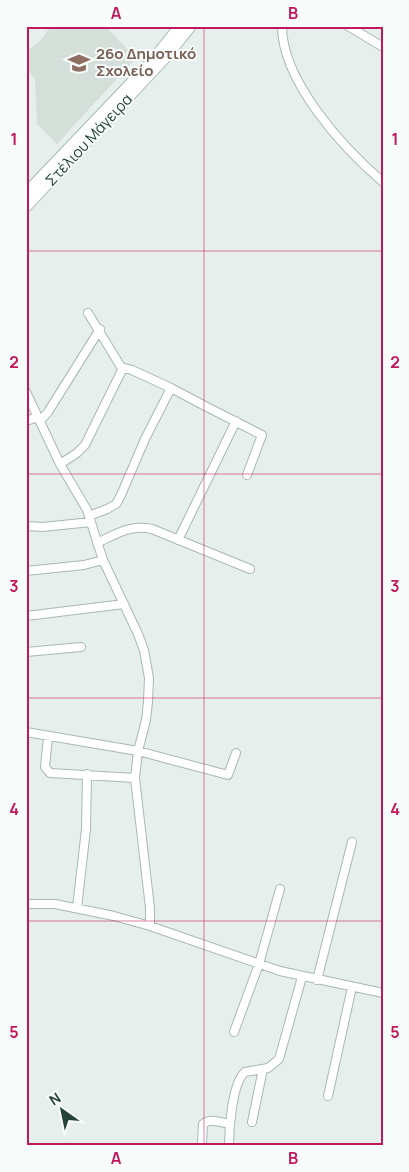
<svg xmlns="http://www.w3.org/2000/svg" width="409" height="1172" font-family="Manrope,sans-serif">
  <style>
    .built { fill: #d4dfda }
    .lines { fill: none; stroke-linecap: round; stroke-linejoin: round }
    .minor-casing { stroke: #a8b8b2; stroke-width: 10 }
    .secondary-casing { stroke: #a4bbb3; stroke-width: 12 }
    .minor { stroke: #fff; stroke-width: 8 }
    .secondary { stroke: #fff; stroke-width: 10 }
    .grid { fill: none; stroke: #c2185b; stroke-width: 1; stroke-opacity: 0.55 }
    .labels { text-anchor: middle; stroke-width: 4; stroke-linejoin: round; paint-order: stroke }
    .education-label { font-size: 15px; font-weight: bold; fill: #785e54; stroke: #f7fbf9; text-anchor: start }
    .street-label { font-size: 15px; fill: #24423a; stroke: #f7fbf9 }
    .neatline { fill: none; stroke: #c2185b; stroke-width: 2 }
    .grid-label { font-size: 16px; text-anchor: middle; font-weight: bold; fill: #c2185b }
  </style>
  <rect width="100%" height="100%" fill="#e6efeb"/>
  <path class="built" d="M51,26H100L108,29L136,58L57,144L37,124L35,79L26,68V52L39,42Z"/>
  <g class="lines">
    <g class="minor-casing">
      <path id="minor" d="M282,26C282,81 343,148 383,182
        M348,26L383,47
        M88,313L121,367L132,370L171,388L205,406L262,435L247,475
        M26,392L60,464L87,510L103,560L138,634L144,650L149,678L148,702L146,720L138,751L135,778L150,908V926
        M26,421L38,417
        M40,421L48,412L100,329
        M60,464L77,453L85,445L123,368
        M89,516L107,509L116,504L121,495L145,439L171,388
        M26,526L43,527L91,522
        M178,540L236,421
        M97,543C116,534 131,524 152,529L250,569
        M26,571L84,565L103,560
        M26,616L124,604
        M26,652L81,647
        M26,732L138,751L228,775L236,753
        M48,737L45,767L50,773L135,778
        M26,904H55L114,916L150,926L280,971L383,993
        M77,908L86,829L87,774
        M317,980L352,842
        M234,1032L259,964L280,889
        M328,1096L352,987
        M252,1122L263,1069
        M202,1143L203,1124C211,1117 221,1123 230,1124
        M229,1146C229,1129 232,1083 245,1072L268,1068L279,1059L302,977"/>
    </g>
    <g class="secondary-casing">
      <path id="secondary" d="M26,193L151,62L180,26
        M26,207L166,57L191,26"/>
    </g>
    <use href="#minor" class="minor"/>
    <use href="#secondary" class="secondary"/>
  </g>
  <path class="grid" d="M204,26V1146M26,251H383M26,474H383M26,698H383M26,921H383"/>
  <defs>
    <g id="school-bare" transform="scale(1.725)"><path d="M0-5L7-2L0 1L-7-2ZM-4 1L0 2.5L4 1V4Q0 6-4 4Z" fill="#8d6e63" stroke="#f7fbf9" stroke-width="2.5" paint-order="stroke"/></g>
  </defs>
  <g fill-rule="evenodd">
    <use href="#school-bare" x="79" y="63"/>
  </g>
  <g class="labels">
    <g class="education-label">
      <text x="96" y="59">26ο Δημοτικό<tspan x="96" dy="17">Σχολείο</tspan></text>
    </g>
    <g class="street-label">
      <text transform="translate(89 140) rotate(-47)" y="5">Στέλιου Μάγειρα</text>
    </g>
  </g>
  <rect width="409" height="1172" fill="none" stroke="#f7fbf9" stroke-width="55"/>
  <g transform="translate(62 1110) rotate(327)" stroke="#f7fbf9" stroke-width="4" paint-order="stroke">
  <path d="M0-4L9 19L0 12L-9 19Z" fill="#24423a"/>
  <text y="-8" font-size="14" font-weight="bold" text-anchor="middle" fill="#24423a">N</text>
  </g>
  <rect x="28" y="28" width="354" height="1116" class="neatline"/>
  <g class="grid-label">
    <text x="116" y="19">A</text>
    <text x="293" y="19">B</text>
    <text x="14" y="145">1</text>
    <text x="395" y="145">1</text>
    <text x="14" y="368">2</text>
    <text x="395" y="368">2</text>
    <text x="14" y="592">3</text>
    <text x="395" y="592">3</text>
    <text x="14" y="815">4</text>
    <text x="395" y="815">4</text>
    <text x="14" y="1038">5</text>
    <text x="395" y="1038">5</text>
    <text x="116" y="1164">A</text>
    <text x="293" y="1164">B</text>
  </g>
</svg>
